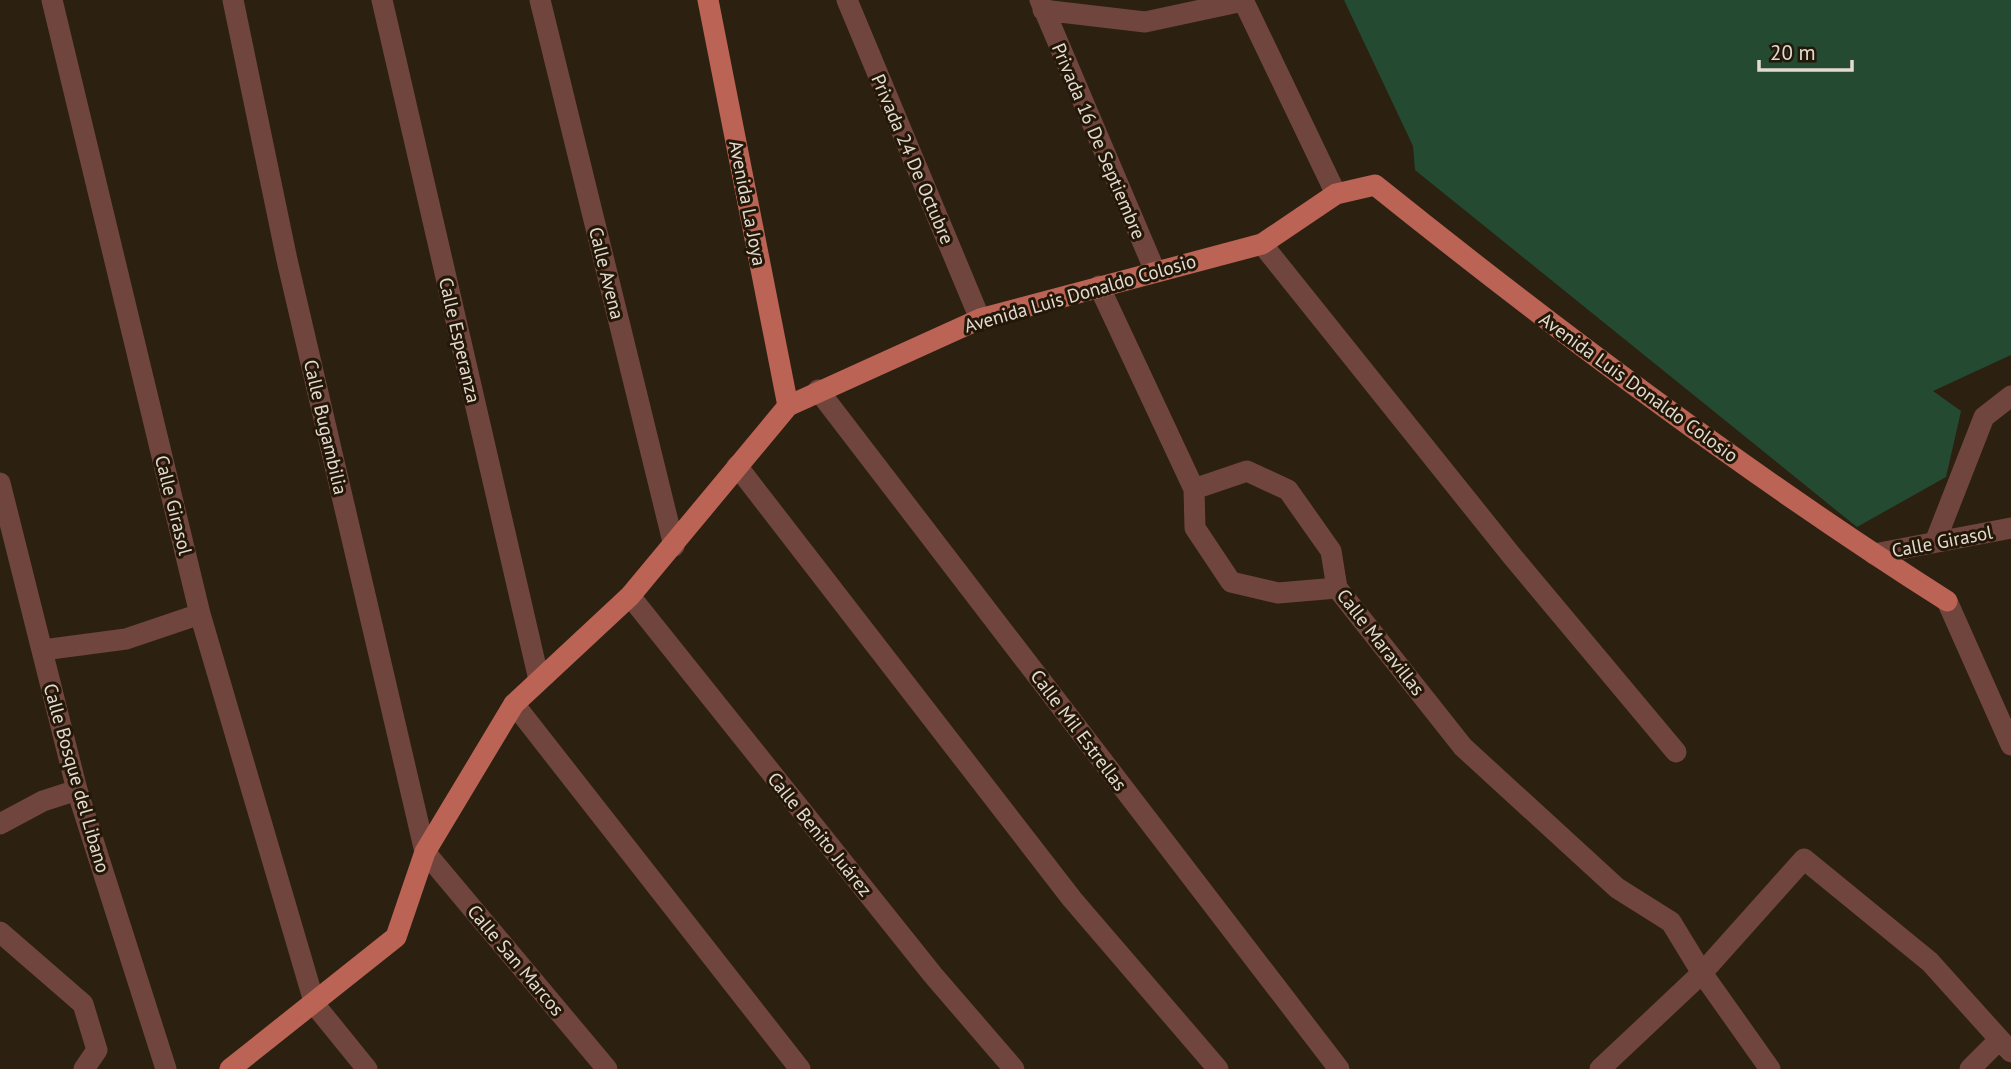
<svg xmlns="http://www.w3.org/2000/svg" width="2011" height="1069" font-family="'PT Sans',sans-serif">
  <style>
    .green { fill: #244b32 }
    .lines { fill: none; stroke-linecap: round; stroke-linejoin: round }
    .minor { stroke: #70453d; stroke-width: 21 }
    .major { stroke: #bb6355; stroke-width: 21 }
    .labels { text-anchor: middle; stroke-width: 6; stroke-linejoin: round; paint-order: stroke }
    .street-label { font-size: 19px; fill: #e3dad1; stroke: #231708 }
  </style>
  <rect width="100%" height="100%" fill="#2c2011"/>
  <path class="green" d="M1344,0H2011V355L1933,391L1961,411L1946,477L1857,527L1415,170L1413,146Z"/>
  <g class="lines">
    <path class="minor" d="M52,0L200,614L315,1005L367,1069
      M233,0L287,260L425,852L607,1069
      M382,0L539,680
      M540,0L674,546
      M847,0L980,319
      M1040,0L1155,271
      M1243,0L1336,194
      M1043,10L1145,22L1243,1
      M1262,244L1512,556L1676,752
      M1099,286L1194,489L1247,471L1288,490L1331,551L1337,588L1463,747L1617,888L1671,922L1702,973L1770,1069
      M818,390L1339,1069
      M737,466L1072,899L1218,1069
      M0,483L77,790L166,1069
      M1194,489L1195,528L1231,582L1278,593L1337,588
      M1935,542L1984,417L2011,396
      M1874,554L2011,528
      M630,596L933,975L1014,1069
      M1947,601L2011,745
      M43,650L126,639L200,614
      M514,704L800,1069
      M0,824L43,801L77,790
      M0,932L83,1004L97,1050L84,1069
      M1600,1069L1702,973L1804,859L1930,962L2011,1052
      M1970,1069L1999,1040"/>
    <path class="major" d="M708,0L788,406
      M230,1069L396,937L425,852L514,704L630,596L788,406L980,319L1262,244L1336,194L1375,185C1557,331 1750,476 1947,601"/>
  </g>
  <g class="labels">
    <g class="street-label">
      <text transform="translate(1099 141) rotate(67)" y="7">Privada 16 De Septiembre</text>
      <text transform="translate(913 159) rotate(67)" y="7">Privada 24 De Octubre</text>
      <text transform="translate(748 203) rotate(79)" y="7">Avenida La Joya</text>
      <text transform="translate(607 273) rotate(76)" y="7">Calle Avena</text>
      <text transform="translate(1080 293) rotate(-16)" y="7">Avenida Luis Donaldo Colosio</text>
      <text transform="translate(460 340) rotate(77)" y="7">Calle Esperanza</text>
      <text transform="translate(1639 387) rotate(36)" y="7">Avenida Luis Donaldo Colosio</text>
      <text transform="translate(326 427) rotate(77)" y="7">Calle Bugambilia</text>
      <text transform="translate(174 505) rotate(76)" y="7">Calle Girasol</text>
      <text transform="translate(1942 541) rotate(-11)" y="7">Calle Girasol</text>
      <text transform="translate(1381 642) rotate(52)" y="7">Calle Maravillas</text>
      <text transform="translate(1079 730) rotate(53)" y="7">Calle Mil Estrellas</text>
      <text transform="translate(77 778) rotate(74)" y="7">Calle Bosque del Libano</text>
      <text transform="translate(820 834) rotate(51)" y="7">Calle Benito Juárez</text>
      <text transform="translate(516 960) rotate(50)" y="7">Calle San Marcos</text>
    </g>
  </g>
  <path d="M1759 60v10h93v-10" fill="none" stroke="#e3dad1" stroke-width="3.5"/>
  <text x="1770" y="60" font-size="21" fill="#e3dad1" stroke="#231708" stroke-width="5" paint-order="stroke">20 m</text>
</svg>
